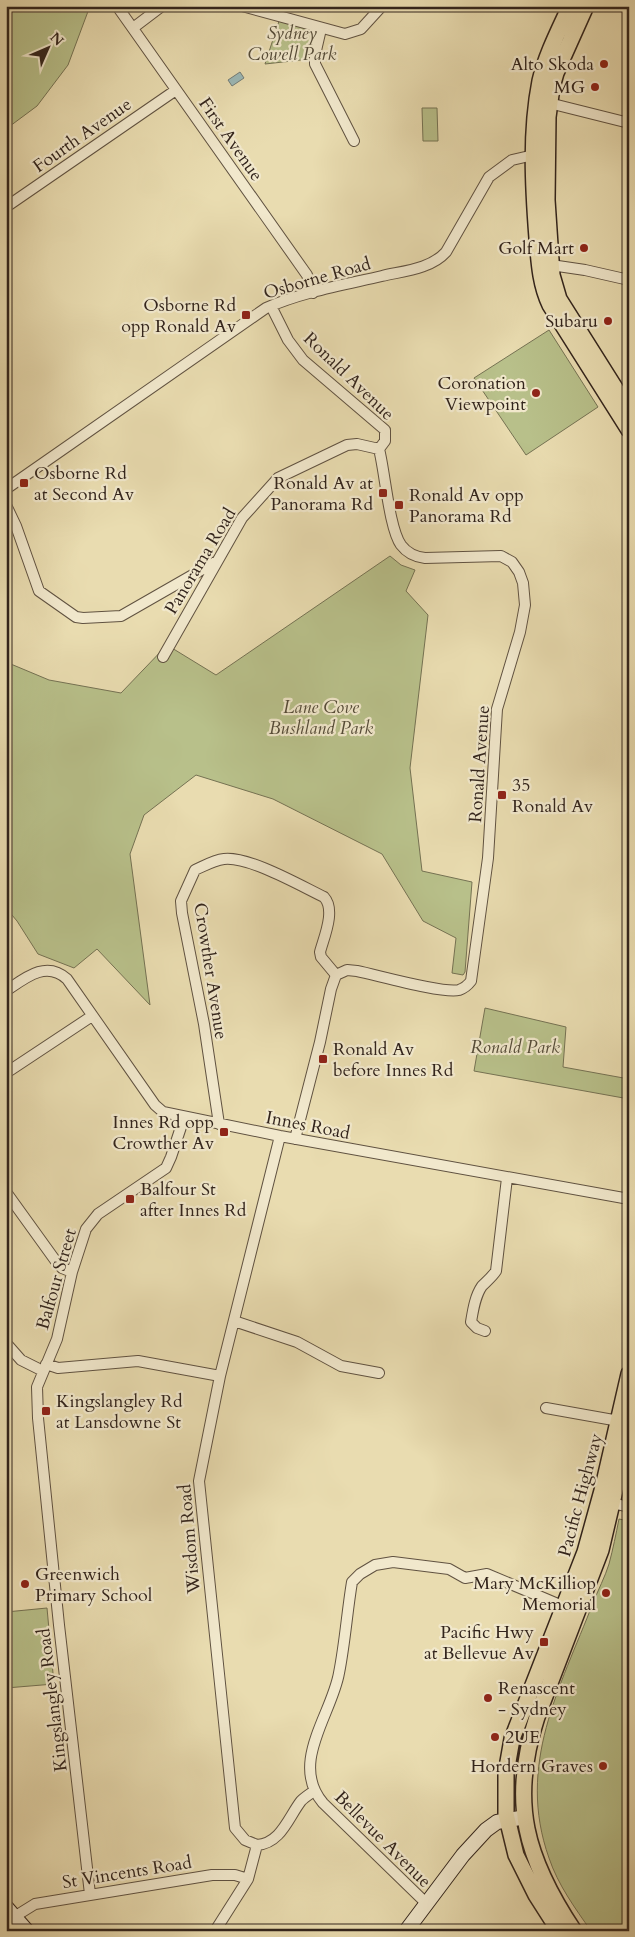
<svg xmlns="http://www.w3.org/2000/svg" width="635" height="1937" font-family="Cardo,serif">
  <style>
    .green { fill: #b8c08a; stroke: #757253 }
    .water { fill: #9cb9b7; stroke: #727d79 }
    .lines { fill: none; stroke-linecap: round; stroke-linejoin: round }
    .street-casing { stroke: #605241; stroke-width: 12 }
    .secondary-casing { stroke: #32241c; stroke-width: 16 }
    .primary-casing { stroke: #32241c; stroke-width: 18 }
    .street { stroke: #f1e8cc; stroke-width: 10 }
    .secondary { stroke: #f1e8cc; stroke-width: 14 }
    .primary { stroke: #e9dcb0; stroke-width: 15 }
    .poi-dot { fill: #8f2418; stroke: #f1e8cc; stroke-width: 2 }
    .labels { text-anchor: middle; stroke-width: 4.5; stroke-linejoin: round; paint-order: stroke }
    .park-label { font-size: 18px; font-style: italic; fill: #544b38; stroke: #f1e8cc }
    .poi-label { font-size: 18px; fill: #32241c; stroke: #f1e8cc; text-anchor: end }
    .street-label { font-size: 18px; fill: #32241c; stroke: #f1e8cc }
  </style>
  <rect width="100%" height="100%" fill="#e9dcb0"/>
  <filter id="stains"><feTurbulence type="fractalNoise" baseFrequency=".004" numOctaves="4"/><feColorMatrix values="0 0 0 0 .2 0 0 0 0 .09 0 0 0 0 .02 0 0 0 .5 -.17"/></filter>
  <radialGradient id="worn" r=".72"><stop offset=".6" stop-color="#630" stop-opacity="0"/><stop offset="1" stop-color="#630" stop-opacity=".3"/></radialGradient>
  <path class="green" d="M6,6H90L68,65L37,106L6,129Z
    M279,21L308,28C317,37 312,48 310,59L265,64Z
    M422,108H437L438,141H423Z
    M549,330L598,407L526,455L474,378Z
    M390,556L401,565L415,570L406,591L428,615L410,768L422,871L472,882L465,972L463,975L452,973L456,938L423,921L382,854L273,799L196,775L144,815L130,854L150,1005L97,949L74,968L38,954L17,921L6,908V662L49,680L121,693L167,645L216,675Z
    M485,1008L566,1027L563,1067L629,1079V1099L474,1071Z
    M619,1519L629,1521V1931H591C575,1908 558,1885 549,1858C516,1765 560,1688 593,1603C598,1590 605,1577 609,1564C613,1549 616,1534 619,1519Z
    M47,1608L54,1684L6,1688V1612Z"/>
  <path class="water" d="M240,72L244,78L232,86L228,80Z"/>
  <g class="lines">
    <g class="street-casing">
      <path id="street" d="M117,6L307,275L313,293
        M242,6L345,34L361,29L382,6
        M133,28L162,6
        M321,29L315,55V64L354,141
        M545,102L629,123
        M6,207L176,90
        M551,265L585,270L629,280
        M271,306L288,340L303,360L385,430V441L379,449
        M6,489L266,308C302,292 343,285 382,276C403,271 431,269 446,252L489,177L512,160L538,154
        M6,505L16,526L39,591L76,617L83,618L121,616L217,561
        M163,657L242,518L278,478L347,445L357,444L379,449
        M6,991C25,978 46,960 67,979L155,1105L163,1112L280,1136L629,1199
        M6,1073L92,1016
        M219,1124L204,1024L182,913L181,901L195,870C204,866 214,860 224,859C249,856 301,886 324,897C336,910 324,937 320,952L321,957L336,975
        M295,1139L320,1042L331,989L336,975L347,970L357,971C377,975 443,994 459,990C465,988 468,985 471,981L488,858L497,709L520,632L525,605L523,583L519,572L512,562L501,556L425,558C416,557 407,553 401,545C389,528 385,472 379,449
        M6,1192L55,1260L62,1268L72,1272
        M234,1321L297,1342L341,1366L379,1373
        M485,1331L477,1328L471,1322C473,1310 475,1296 482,1286C487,1281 492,1277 496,1271L507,1178
        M6,1343L21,1360L43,1371
        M46,1364L58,1368L138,1361L220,1376
        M546,1408L619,1421
        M608,1502L629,1507
        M257,1845L245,1840L235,1828L199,1481L220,1376L280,1136
        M90,1894L59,1625L38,1418L37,1387L57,1339L72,1272L86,1229L98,1214L166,1168L171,1157L184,1118
        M427,1904L323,1803C289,1763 332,1714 339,1673C345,1643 347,1612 352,1582L360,1574L375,1565L393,1562L449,1569L465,1578L487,1574L565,1607
        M14,1917L35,1904L212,1875H235L248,1879
        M215,1931L248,1879L257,1845C281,1843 288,1818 301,1801C305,1797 310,1794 314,1791"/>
    </g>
    <g class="secondary-casing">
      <path id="secondary" d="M6,1907L27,1931
        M406,1931L463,1855L486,1830L497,1822L525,1817"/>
    </g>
    <g class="primary-casing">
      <path id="primary" d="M570,6C559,30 546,55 540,81C530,132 533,186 537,238C539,262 540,284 550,305L629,430
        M586,6L556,73L552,87L548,117L547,200L552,275L559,299L629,410
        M559,1931L536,1895L516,1855L506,1814V1773L512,1739L585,1552L603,1487L629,1374
        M574,1931C526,1859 509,1802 537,1717L601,1550L629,1431"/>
    </g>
    <use href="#street" class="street"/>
    <use href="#secondary" class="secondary"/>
    <use href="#primary" class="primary"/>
  </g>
  <g class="poi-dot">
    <circle cx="604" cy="64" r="5"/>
    <circle cx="595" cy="87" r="5"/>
    <circle cx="584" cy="248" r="5"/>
    <rect x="241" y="310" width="10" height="10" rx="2.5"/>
    <circle cx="608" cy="321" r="5"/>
    <circle cx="536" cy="393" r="5"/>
    <rect x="19" y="478" width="10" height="10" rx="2.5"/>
    <rect x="378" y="488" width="10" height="10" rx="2.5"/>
    <rect x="394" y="500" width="10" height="10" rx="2.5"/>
    <rect x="497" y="790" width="10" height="10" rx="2.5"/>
    <rect x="318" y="1054" width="10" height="10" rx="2.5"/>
    <rect x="219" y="1127" width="10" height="10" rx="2.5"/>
    <rect x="125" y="1194" width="10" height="10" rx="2.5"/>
    <rect x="41" y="1406" width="10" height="10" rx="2.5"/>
    <circle cx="25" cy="1584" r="5"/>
    <circle cx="606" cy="1593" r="5"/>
    <rect x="539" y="1637" width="10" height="10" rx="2.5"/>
    <circle cx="488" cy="1698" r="5"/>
    <circle cx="495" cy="1737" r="5"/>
    <circle cx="603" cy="1766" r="5"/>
  </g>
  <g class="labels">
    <g class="park-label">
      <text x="292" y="39">Sydney<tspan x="292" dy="21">Cowell Park</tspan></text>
      <text x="321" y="713">Lane Cove<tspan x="321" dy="21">Bushland Park</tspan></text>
      <text x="515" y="1053">Ronald Park</text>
    </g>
    <g class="poi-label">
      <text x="594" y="70">Alto Skoda</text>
      <text x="585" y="93">MG</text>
      <text x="574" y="254">Golf Mart</text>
      <text x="236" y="311">Osborne Rd<tspan x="236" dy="21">opp Ronald Av</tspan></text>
      <text x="598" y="327">Subaru</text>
      <text x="526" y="389">Coronation<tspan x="526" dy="21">Viewpoint</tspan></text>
      <text x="34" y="479" text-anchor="start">Osborne Rd<tspan x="34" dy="21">at Second Av</tspan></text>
      <text x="373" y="489">Ronald Av at<tspan x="373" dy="21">Panorama Rd</tspan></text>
      <text x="409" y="501" text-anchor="start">Ronald Av opp<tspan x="409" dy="21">Panorama Rd</tspan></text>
      <text x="512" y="791" text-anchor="start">35<tspan x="512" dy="21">Ronald Av</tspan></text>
      <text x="333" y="1055" text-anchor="start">Ronald Av<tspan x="333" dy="21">before Innes Rd</tspan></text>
      <text x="214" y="1128">Innes Rd opp<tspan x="214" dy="21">Crowther Av</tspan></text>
      <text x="140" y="1195" text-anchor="start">Balfour St<tspan x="140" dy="21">after Innes Rd</tspan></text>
      <text x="56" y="1407" text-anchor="start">Kingslangley Rd<tspan x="56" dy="21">at Lansdowne St</tspan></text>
      <text x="35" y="1580" text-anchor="start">Greenwich<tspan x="35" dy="21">Primary School</tspan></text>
      <text x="596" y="1589">Mary McKilliop<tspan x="596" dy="21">Memorial</tspan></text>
      <text x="534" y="1638">Pacific Hwy<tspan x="534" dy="21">at Bellevue Av</tspan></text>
      <text x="498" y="1694" text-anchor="start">Renascent<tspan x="498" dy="21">- Sydney</tspan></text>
      <text x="505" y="1743" text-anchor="start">2UE</text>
      <text x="593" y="1772">Hordern Graves</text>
    </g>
    <g class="street-label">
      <text transform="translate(82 135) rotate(-35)" y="6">Fourth Avenue</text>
      <text transform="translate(231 139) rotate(55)" y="6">First Avenue</text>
      <text transform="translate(317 278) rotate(-16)" y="6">Osborne Road</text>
      <text transform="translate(349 376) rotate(44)" y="6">Ronald Avenue</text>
      <text transform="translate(200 561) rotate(-59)" y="6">Panorama Road</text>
      <text transform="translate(479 764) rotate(-86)" y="6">Ronald Avenue</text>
      <text transform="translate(211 971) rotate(81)" y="6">Crowther Avenue</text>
      <text transform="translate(308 1125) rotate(11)" y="6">Innes Road</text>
      <text transform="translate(56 1279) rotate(-74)" y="6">Balfour Street</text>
      <text transform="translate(580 1495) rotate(-75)" y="6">Pacific Highway</text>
      <text transform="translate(189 1539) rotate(-95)" y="6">Wisdom Road</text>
      <text transform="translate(52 1700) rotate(-97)" y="6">Kingslangley Road</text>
      <text transform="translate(383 1839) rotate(45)" y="6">Bellevue Avenue</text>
      <text transform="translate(127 1872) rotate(-9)" y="6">St Vincents Road</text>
    </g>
  </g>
  <rect width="635" height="1937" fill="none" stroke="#e9dcb0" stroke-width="25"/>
  <rect x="8" y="8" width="620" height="1922" fill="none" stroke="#32241c" stroke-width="2.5"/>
  <rect x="12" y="12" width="610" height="1912" fill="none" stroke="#32241c"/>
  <g transform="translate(48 48) rotate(45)" stroke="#f1e8cc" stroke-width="4" paint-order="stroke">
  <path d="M0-4L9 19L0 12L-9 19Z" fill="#32241c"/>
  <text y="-8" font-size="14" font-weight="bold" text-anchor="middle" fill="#32241c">N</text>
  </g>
  <rect width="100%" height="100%" filter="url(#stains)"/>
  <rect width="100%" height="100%" fill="url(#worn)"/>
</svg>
